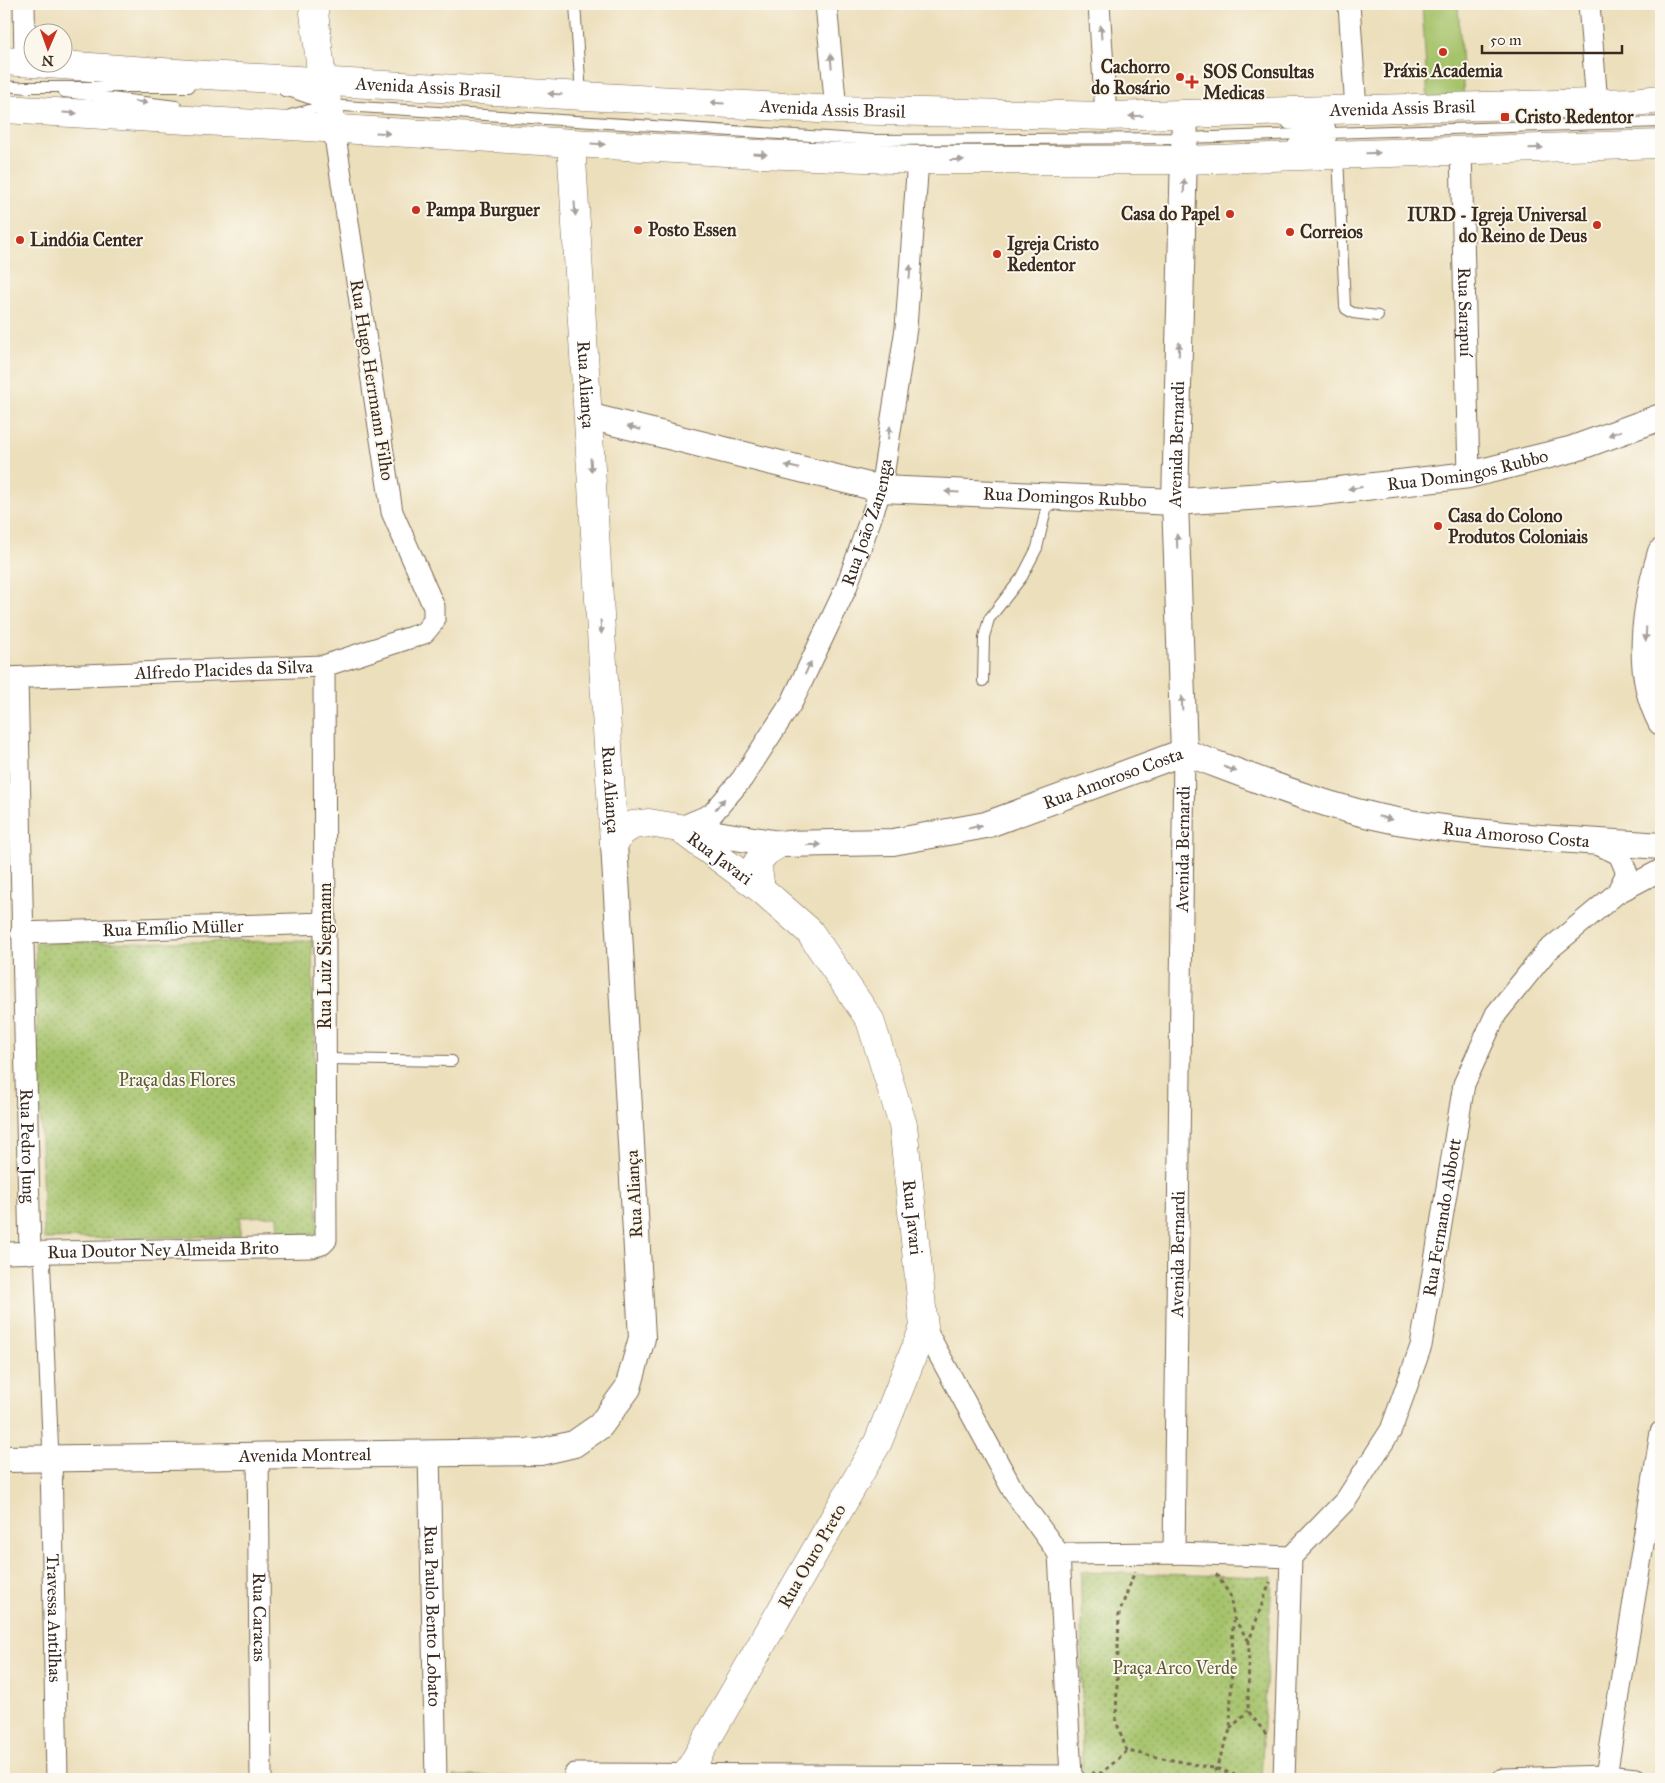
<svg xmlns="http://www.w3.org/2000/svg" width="1665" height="1783" font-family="'IM FELL Great Primer',serif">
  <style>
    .grass { fill: #a5c36b; stroke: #707644 }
    .park { fill: url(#park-dots); stroke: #707644 }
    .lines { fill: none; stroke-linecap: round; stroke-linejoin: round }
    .service-casing { stroke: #796955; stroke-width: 12 }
    .pedestrian-casing { stroke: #796955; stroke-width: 17 }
    .minor-casing { stroke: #796955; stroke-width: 23 }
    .tertiary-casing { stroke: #796955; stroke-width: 28 }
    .secondary-casing { stroke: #796955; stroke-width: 29 }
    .path { stroke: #796955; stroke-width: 3; stroke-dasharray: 4 4; stroke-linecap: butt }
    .service { stroke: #fff; stroke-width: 10 }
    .pedestrian { stroke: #fff; stroke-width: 15 }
    .minor { stroke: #fff; stroke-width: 21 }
    .tertiary { stroke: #fff; stroke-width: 26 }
    .secondary { stroke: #fff; stroke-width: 28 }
    .oneway { fill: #a79f9a }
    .poi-dot { fill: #c8321e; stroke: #fbf7ec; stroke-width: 2 }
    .labels { text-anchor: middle; stroke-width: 4; stroke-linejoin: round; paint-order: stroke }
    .poi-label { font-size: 18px; font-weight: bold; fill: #3b2a1e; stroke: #fbf7ec; text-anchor: start }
    .street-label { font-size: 18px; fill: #3b2a1e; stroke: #fbf7ec }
    .park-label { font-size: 18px; fill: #5b5835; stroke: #fbf7ec }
  </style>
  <defs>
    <pattern id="park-dots" width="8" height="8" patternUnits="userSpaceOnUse" patternTransform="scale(1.25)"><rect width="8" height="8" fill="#a5c36b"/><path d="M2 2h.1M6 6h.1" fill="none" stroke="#889f57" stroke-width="1.8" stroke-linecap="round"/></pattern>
  </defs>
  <rect width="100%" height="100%" fill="#fbf7ec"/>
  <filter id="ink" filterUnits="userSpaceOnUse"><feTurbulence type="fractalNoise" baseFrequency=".02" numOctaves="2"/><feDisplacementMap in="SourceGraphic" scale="10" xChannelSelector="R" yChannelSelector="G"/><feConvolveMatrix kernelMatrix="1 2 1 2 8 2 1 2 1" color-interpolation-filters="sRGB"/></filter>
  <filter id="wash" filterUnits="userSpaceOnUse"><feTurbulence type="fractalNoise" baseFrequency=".0096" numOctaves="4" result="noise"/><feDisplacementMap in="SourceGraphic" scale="20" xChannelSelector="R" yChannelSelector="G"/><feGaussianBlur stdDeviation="1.12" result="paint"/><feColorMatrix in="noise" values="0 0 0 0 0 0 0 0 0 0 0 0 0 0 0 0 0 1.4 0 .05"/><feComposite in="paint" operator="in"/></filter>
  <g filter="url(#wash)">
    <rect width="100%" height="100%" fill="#ecdfbc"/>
    <path class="grass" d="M1422,4H1458L1464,100L1428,102Z"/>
    <path class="park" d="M312,941L318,1234L279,1235L278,1216L240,1217V1236L44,1239L35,943Z
      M1081,1572L1272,1577L1261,1779H1089L1082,1773Z
      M453,1776L552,1777V1779H453Z"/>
  </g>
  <g filter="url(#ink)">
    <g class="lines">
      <g class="service-casing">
        <path id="service" d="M575,4L581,95
          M4,86L28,88
          M23,87H189
          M284,91L291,92L328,105L873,140L1185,138L1661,122
          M64,92L176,106
          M290,115L328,105
          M1288,124L1330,127
          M1293,144L1331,138
          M1338,156L1345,306L1346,309L1353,313L1378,316
          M983,681L984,637L989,619L1022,577L1037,548L1049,497
          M326,1059L452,1061"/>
      </g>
      <g class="pedestrian-casing">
        <path id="pedestrian" d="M42,1253L51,1458"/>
      </g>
      <g class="minor-casing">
        <g id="minor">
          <path d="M24,4L25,62"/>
          <path d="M826,4L836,110"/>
          <path d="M1099,4L1106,116"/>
          <path d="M1349,4L1356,110"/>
          <path d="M1589,4L1597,104"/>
          <path id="s1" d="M1461,151L1469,475"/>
          <path id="s2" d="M4,678L324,666L424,633L434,621V607L392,512L334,130"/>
          <path id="s3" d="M17,678L30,1253"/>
          <path id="s4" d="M679,828L712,814L742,779L792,702L846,588L881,489L906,328L918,160"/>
          <path d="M1595,843L1619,854L1627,873L1617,893"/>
          <path id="s5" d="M21,933L325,923"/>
          <path id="s6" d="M4,1253L312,1247L322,1244L326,1240L324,666"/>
          <path d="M924,1327L1014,1492L1059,1554"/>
          <path id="s7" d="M429,1452L436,1779"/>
          <path id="s8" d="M258,1455L261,1779"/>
          <path id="s9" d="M51,1458L57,1779"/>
          <path id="s10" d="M1174,1553L1184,752"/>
          <path id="s11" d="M1291,1557L1346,1500L1391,1430L1421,1346L1464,1084L1496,1014L1546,952L1617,893L1661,870"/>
          <path d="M575,1774L1071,1776L1074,1779"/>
          <path d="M1071,1776L1059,1554L1174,1553L1291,1557L1284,1779"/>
          <path d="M1606,1776L1661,1432"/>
          <path d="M1503,1779L1606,1776L1636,1779"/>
        </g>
      </g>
      <g class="tertiary-casing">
        <g id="tertiary">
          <path id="s12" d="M588,416L881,489L1175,502L1322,492L1469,475L1573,449L1661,417"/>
          <path d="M1661,552C1645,606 1634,671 1661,722"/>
          <path id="s13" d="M1184,752L1175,502L1185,115"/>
          <path id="s14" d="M679,828L779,844L893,842L986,825L1184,752C1254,778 1323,807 1397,821C1484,836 1573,840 1661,846"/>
          <path id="s15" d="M4,1459L540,1452L574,1444L600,1426L628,1388L642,1338L614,843"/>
        </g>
      </g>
      <g class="secondary-casing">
        <g id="secondary">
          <path d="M313,4L322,80L334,130"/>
          <path id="s16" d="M4,61L205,75L836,110L1106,116L1634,102L1661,99"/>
          <path d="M4,109L759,154L918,160H1185L1661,144"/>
          <path id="s17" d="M571,143L614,843"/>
          <path id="s18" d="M614,843L622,832L633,825L649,823L679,828L761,889L809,931L870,1020L903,1125L924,1327L878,1442L687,1774V1779"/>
          <path d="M761,889L757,863L766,852L779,844"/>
        </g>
      </g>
      <path class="path" d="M1216,1574L1230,1595L1234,1619L1249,1641
        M1230,1729L1248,1711
        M1266,1734L1248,1711L1249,1641L1270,1582
        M1127,1751L1116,1721L1119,1614L1135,1571
        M1091,1773H1102L1127,1751L1218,1769L1247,1779
        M532,1779L556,1776
        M1212,1779L1230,1730L1233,1621"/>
      <use href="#service" class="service"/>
      <use href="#pedestrian" class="pedestrian"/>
      <use href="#minor" class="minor"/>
      <use href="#tertiary" class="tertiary"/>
      <use href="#secondary" class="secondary"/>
    </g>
    <defs><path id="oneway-solid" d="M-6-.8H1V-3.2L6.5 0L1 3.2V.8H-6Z" transform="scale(1.25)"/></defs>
    <g class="oneway">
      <use href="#oneway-solid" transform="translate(1101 32) rotate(-94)"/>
      <use href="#oneway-solid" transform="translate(831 61) rotate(-95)"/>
      <use href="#oneway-solid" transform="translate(555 94) rotate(-177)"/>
      <use href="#oneway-solid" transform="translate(141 102) rotate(7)"/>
      <use href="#oneway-solid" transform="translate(717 103) rotate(-177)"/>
      <use href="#oneway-solid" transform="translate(70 113) rotate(3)"/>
      <use href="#oneway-solid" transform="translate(1136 116) rotate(179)"/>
      <use href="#oneway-solid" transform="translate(383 133) rotate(3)"/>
      <use href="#oneway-solid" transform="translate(598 144) rotate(3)"/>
      <use href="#oneway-solid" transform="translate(1536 148) rotate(-2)"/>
      <use href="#oneway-solid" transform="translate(1373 153) rotate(-2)"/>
      <use href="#oneway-solid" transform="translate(760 154) rotate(3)"/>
      <use href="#oneway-solid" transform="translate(957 160)"/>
      <use href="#oneway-solid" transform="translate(1184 186) rotate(-88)"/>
      <use href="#oneway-solid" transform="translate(575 209) rotate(86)"/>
      <use href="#oneway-solid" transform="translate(910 272) rotate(-86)"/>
      <use href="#oneway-solid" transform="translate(1179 349) rotate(-88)"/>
      <use href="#oneway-solid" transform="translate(634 428) rotate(-166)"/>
      <use href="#oneway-solid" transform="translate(889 433) rotate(-81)"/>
      <use href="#oneway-solid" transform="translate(1615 433) rotate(160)"/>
      <use href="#oneway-solid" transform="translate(591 465) rotate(86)"/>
      <use href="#oneway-solid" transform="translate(792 467) rotate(-166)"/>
      <use href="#oneway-solid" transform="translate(1355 488) rotate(173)"/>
      <use href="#oneway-solid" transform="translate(952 492) rotate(-177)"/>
      <use href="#oneway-solid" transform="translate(1177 541) rotate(-92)"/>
      <use href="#oneway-solid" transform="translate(601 627) rotate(86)"/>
      <use href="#oneway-solid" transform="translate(1646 634) rotate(92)"/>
      <use href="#oneway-solid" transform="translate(808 668) rotate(-65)"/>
      <use href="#oneway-solid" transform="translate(1182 703) rotate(-92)"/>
      <use href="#oneway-solid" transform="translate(1230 769) rotate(21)"/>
      <use href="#oneway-solid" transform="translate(720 804) rotate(-49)"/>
      <use href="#oneway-solid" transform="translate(1385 818) rotate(14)"/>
      <use href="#oneway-solid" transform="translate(975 827) rotate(-11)"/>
      <use href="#oneway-solid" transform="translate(814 845)"/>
    </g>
  </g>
  <g class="poi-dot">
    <circle cx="1443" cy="52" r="5"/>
    <circle cx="1180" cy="77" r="5"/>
    <path d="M1189.5 74.5h5v5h5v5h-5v5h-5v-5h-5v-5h5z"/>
    <rect x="1500" y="112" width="10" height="10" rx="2.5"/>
    <circle cx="416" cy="210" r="5"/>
    <circle cx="1230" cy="214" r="5"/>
    <circle cx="1597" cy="225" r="5"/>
    <circle cx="638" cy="230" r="5"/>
    <circle cx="1290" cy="232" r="5"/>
    <circle cx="20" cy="240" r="5"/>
    <circle cx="997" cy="254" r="5"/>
    <circle cx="1438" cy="526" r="5"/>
  </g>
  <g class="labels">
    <g class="poi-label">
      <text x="1170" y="73" text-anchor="end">Cachorro<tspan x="1170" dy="21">do Rosário</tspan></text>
      <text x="1443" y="77" text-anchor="middle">Práxis Academia</text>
      <text x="1203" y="78">SOS Consultas<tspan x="1203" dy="21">Medicas</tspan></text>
      <text x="1515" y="123">Cristo Redentor</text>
      <text x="426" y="216">Pampa Burguer</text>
      <text x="1220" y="220" text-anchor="end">Casa do Papel</text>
      <text x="1587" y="221" text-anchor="end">IURD - Igreja Universal<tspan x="1587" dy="21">do Reino de Deus</tspan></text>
      <text x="648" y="236">Posto Essen</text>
      <text x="1300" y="238">Correios</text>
      <text x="30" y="246">Lindóia Center</text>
      <text x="1007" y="250">Igreja Cristo<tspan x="1007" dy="21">Redentor</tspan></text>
      <text x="1448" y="522">Casa do Colono<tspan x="1448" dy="21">Produtos Coloniais</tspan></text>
    </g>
    <g class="street-label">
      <text dy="6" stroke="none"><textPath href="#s16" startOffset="425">Avenida Assis Brasil</textPath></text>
      <text dy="6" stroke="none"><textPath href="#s16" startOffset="830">Avenida Assis Brasil</textPath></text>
      <text dy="6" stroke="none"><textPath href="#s16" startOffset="1400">Avenida Assis Brasil</textPath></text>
      <text dy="6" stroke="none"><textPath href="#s1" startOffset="161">Rua Sarapuí</textPath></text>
      <text transform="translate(372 380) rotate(81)" y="6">Rua Hugo Herrmann Filho</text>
      <text dy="6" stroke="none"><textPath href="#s17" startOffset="242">Rua Aliança</textPath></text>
      <text dy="6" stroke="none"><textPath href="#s13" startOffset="308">Avenida Bernardi</textPath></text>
      <text dy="6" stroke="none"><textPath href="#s12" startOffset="891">Rua Domingos Rubbo</textPath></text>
      <text dy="6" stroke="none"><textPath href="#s12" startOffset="486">Rua Domingos Rubbo</textPath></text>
      <text dy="6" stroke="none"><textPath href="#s4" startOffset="369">Rua João Zanenga</textPath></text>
      <text dy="6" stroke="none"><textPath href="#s2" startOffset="220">Alfredo Placides da Silva</textPath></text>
      <text dy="6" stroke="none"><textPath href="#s14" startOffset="445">Rua Amoroso Costa</textPath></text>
      <text dy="6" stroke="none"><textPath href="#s17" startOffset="648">Rua Aliança</textPath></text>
      <text dy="6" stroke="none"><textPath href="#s14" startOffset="865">Rua Amoroso Costa</textPath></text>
      <text dy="6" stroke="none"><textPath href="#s10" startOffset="704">Avenida Bernardi</textPath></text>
      <text dy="6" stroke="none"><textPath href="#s18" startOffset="124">Rua Javari</textPath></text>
      <text dy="6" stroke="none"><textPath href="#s5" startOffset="152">Rua Emílio Müller</textPath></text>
      <text transform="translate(325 956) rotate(-90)" y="6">Rua Luiz Siegmann</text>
      <text dy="6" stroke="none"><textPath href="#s3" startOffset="468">Rua Pedro Jung</textPath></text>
      <text transform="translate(634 1194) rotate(-93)" y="6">Rua Aliança</text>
      <text dy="6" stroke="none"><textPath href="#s11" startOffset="382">Rua Fernando Abbott</textPath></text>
      <text dy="6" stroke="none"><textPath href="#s18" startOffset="550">Rua Javari</textPath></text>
      <text dy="6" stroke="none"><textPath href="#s6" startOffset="159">Rua Doutor Ney Almeida Brito</textPath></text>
      <text dy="6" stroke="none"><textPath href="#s10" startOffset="299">Avenida Bernardi</textPath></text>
      <text dy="6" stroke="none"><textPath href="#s15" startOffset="301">Avenida Montreal</textPath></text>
      <text transform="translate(812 1556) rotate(-60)" y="6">Rua Ouro Preto</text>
      <text dy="6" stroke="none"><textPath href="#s7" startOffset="164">Rua Paulo Bento Lobato</textPath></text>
      <text dy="6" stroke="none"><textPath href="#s8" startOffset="162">Rua Caracas</textPath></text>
      <text dy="6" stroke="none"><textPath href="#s9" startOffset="160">Travessa Antilhas</textPath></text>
    </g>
    <g class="park-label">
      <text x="177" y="1086">Praça das Flores</text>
      <text x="1175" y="1674">Praça Arco Verde</text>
    </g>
  </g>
  <rect width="1665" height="1783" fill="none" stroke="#fbf7ec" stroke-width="20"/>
  <g transform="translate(48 48) rotate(182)"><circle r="24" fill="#fbf7ec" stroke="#aea59a"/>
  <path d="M0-4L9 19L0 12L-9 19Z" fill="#c8321e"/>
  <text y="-8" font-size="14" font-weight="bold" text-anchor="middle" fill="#3b2a1e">N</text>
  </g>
  <path d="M1482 45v8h140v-8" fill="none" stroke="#3b2a1e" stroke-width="2.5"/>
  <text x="1490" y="45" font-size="15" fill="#3b2a1e" stroke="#fbf7ec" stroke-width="4" paint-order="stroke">50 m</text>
</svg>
